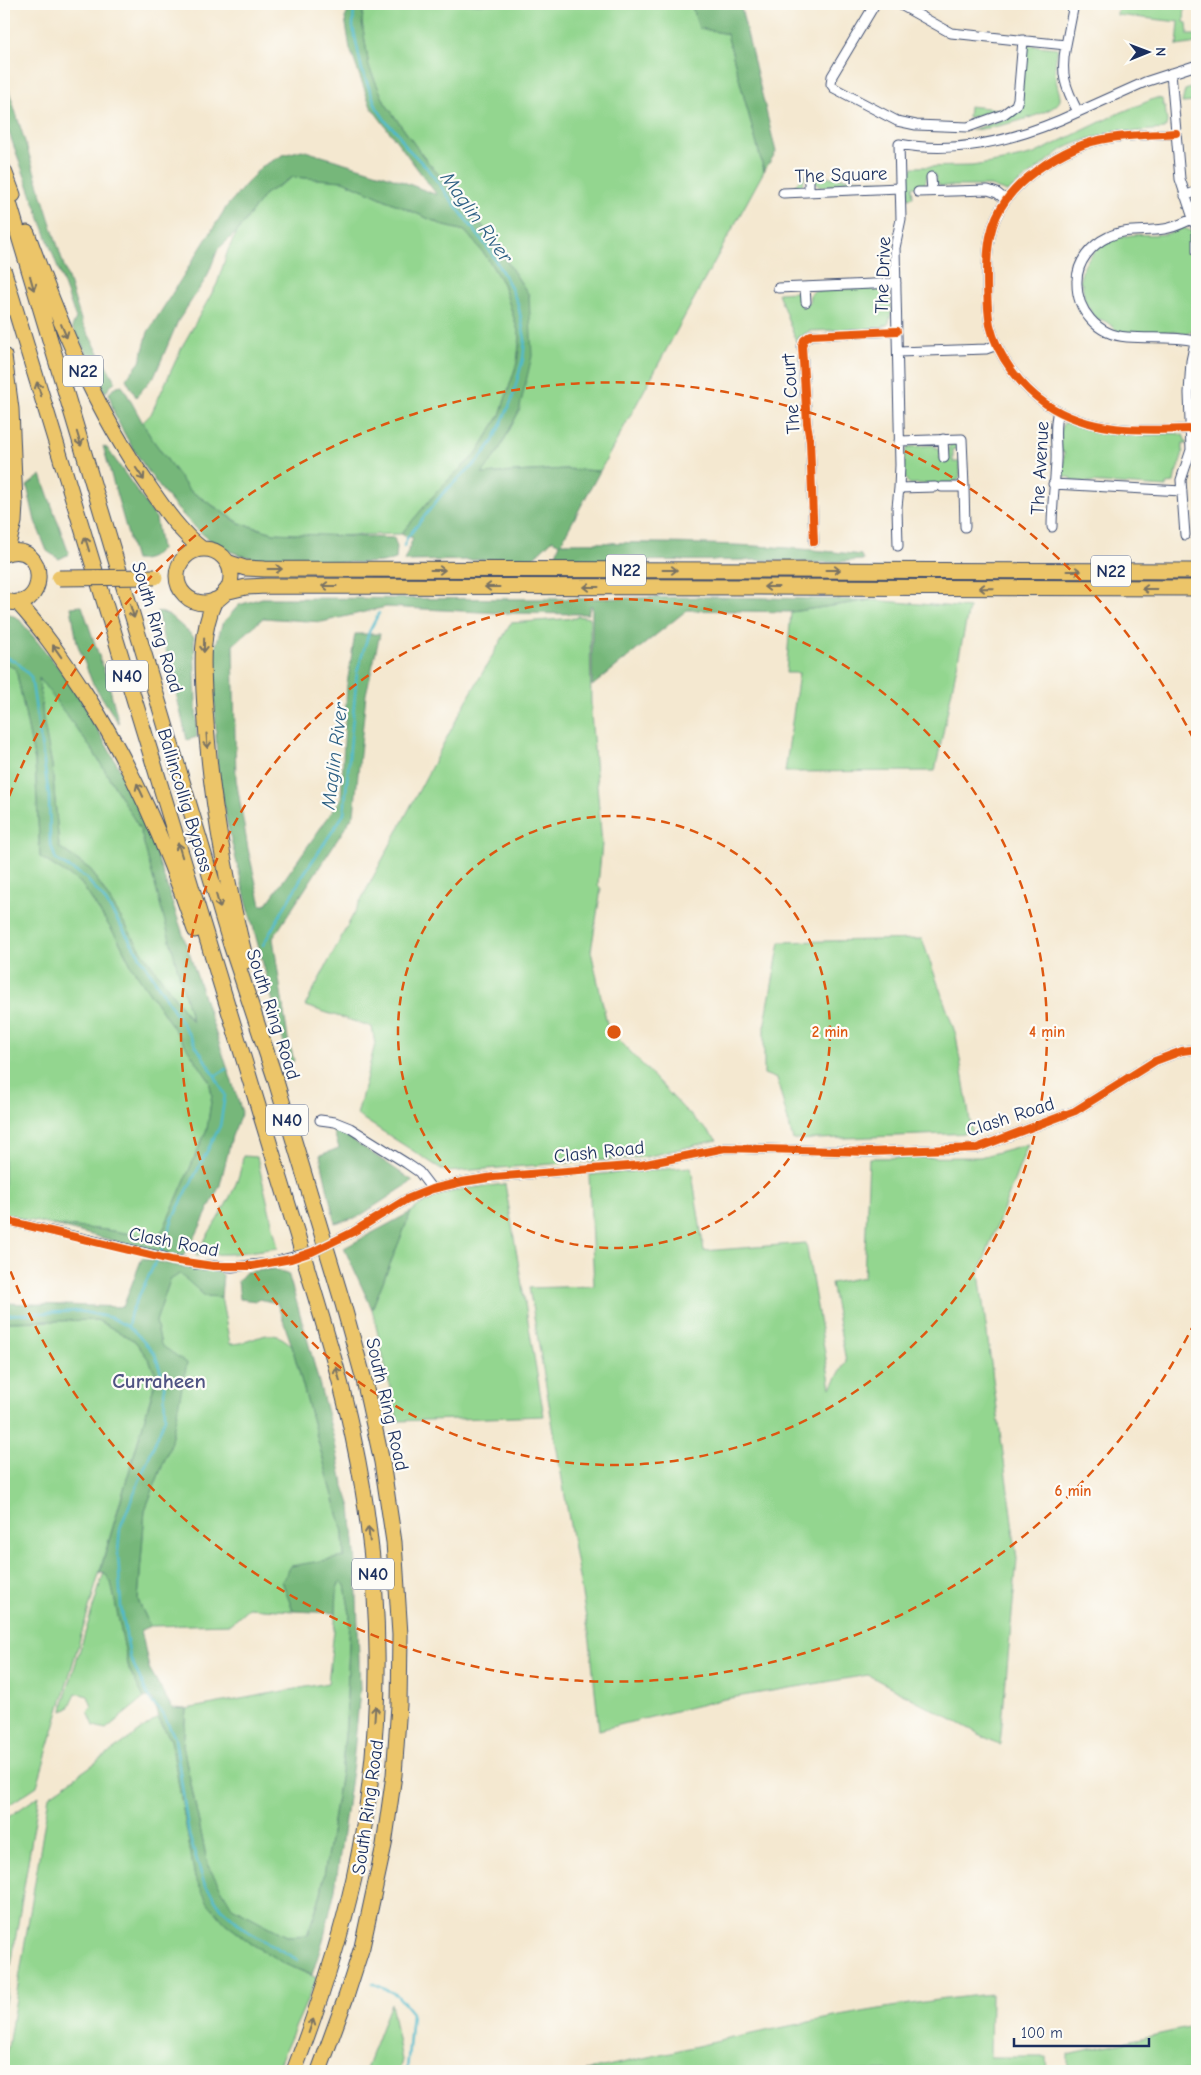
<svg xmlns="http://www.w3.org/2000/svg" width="1201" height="2075" font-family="'Comic Neue',sans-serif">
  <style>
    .green { fill: #93d68f; stroke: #578276 }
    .forest { fill: #76b77a; stroke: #48736c; fill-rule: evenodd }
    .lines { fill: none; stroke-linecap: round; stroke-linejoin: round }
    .stream { stroke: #4fbacc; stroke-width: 2.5 }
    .minor-casing { stroke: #3c4b6f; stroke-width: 11 }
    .trunk-casing { stroke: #3c4b6f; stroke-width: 17 }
    .minor { stroke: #fff; stroke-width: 9 }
    .trunk { stroke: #ecc569; stroke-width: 15 }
    .minor-bridge-casing { stroke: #3c4b6f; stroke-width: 11; stroke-linecap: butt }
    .trunk-bridge-casing { stroke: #3c4b6f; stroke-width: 17; stroke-linecap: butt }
    .minor-bridge { stroke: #fff; stroke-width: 9 }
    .trunk-bridge { stroke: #ecc569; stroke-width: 15 }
    .cycleway-casing { stroke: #fdfcf7; stroke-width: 11 }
    .cycleway { stroke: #e8590c; stroke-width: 8 }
    .oneway { stroke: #797263 }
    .ring { fill: none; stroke: #de5710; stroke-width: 2.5; stroke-dasharray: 9 6 }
    .labels { text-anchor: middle; stroke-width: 4.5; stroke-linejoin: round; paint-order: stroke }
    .shield { fill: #fdfcf7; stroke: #5f6c8c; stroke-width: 1 }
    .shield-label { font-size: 18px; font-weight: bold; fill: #1b2f5e }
    .street-label { font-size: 19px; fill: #1b2f5e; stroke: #fdfcf7 }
    .water-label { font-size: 20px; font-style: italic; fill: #2d6084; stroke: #fdfcf7 }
    .quarter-label { font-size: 21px; font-weight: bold; fill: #505483; stroke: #fdfcf7 }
    .centre { fill: #de5710; stroke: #fdfcf7; stroke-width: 2.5 }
    .ring-label { font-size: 15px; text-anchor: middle; font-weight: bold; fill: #de5710; stroke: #fdfcf7; stroke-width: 4.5; stroke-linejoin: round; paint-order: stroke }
  </style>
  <rect width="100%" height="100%" fill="#fdfcf7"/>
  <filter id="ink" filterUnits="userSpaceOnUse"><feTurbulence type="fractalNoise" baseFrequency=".02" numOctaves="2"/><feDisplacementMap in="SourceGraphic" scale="10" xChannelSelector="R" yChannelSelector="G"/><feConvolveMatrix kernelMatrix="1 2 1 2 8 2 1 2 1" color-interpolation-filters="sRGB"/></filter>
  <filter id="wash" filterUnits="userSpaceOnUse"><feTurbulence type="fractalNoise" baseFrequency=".0096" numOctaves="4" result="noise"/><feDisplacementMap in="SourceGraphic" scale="20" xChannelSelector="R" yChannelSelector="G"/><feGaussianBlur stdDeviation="1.12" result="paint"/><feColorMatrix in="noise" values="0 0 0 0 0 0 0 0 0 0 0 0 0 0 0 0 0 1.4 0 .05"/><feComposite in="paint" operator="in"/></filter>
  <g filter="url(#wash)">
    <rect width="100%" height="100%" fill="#f4e8d0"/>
    <path class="green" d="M364,4H691L699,28L727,34L764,171L600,471L565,469L481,474L498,452L519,411L529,295L485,229L422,155L385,103L369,67L362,22Z
      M1118,4H1185L1184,22L1187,23L1188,35H1197V43L1177,46L1179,22L1117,15Z
      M1028,45L1058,48C1056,58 1054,68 1056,78C1056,84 1061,96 1060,100C1056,115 986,130 971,130C988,124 1007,121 1019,107L1026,48Z
      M1197,86V89L1195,90V102L1182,103L1185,90Z
      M1156,98L1162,99L1163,105L1165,106L1167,122L1165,129C1129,132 1095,133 1063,149L1007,192L990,186H941L936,182L935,174L927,175C926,186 923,187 912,187L913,197L908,198L909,173L913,167L972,166L1009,160L1034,154L1117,114Z
      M969,106L998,109L968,118Z
      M807,174H815L816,176L894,182L820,187L805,175L802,186L792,188L805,175Z
      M293,177L343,181L445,226L465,231L486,256L503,284L520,337L517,363L500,415L476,454L441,487L401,534L326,536L274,533L240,523L189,490L150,436L142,423L151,414L183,345L217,284L228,250L237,232L265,194Z
      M1184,228L1191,231L1193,235L1195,319L1192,331L1186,334C1164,328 1140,335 1117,331C1113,326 1103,318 1096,319L1085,302L1082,283L1080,282C1082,257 1103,240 1126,236C1139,233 1153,236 1165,234C1172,233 1178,230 1184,228Z
      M882,287V289L887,290C892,297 893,319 887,325L883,326V328L809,331L800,337L798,346L778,293L795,292L800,295L801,303H809L810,295L814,291Z
      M1069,421C1094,430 1118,434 1144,435C1156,435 1172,431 1183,435L1187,444H1183C1184,461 1175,468 1174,483L1166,484V487L1072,481V478L1065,477L1063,475L1064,452L1061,451C1061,440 1056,424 1069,421Z
      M955,443L958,444L960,449H953V462H960C960,471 962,480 953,483L910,484C901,479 903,455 908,447L933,445L939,450L940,459H948L949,446Z
      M871,600L969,608L935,771L785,772L799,673H786L791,612Z
      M577,616L590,618L591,714L602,844L598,885L601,889L591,951L608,1028L684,1109L717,1140L646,1157L446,1172L357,1115L375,1044L372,1027L305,1006L463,707L511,623L576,618Z
      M4,663L16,669L35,762L40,857L81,883L119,941L132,967L209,1080L212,1095L207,1129L164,1228L157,1235L143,1236L106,1230L52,1225L4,1215Z
      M39,677L93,751L140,829L193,1023L141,950L91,870L59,847L52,765L43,720Z
      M922,939L956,1035L972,1133L793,1140L777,1079L764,1074V1028L780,942Z
      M1028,1144L979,1273L1017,1559L1000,1745L868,1675L724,1699L599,1730L590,1641L529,1288L594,1286L589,1175L691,1167L704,1251L806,1243L831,1388L846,1361L831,1283L864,1277L869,1158L980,1157Z
      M243,1156L257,1157L278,1248L231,1254L196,1255C213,1223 239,1193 243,1156Z
      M505,1184L544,1416L398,1421L372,1309L411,1212C436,1189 473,1188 505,1184Z
      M180,1273L205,1296L221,1297L230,1344C257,1344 268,1322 292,1346L343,1532L344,1557L282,1581L293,1611L248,1608L230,1624L150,1626L138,1600L145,1510L170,1446L161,1345L156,1321L170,1280Z
      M97,1320L135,1341L149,1360L157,1376L37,1786L4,1808V1322Z
      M104,1572L111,1582L129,1669L144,1698L106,1729L94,1726L88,1712L92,1707L88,1696L76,1693L69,1708L63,1711L65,1698Z
      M340,1582L345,1584L350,1614L346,1724L342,1766L321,1894L307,1935L287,1936L231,1907L208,1866L183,1746L186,1709L328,1683L336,1613L337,1588Z
      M158,1718L171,1740L195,1878L225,1923L252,1944L285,1964L317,1978L276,2071H4L49,1796Z
      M39,1796L4,2008V1820Z
      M991,1994L990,2057H1046L1047,2071H585C719,2042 854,2007 991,1994Z
      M391,2003L402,2060L399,2071H365Z
      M1197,2026V2071H1068V2054Z"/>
    <path class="forest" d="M352,4H364L362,22L369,67L385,103L422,155L485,229L529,295L532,356L519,411L498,452L482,474L565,469L600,471L561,543C661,542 762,543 861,555L863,560L818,563L768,560L553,561L560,544L552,540L532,559L404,561L413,538L401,534L441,487L476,454L500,415L517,363L520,337L503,284L486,256L465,231L445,226L343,181L293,177L265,194L237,232L218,249L207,277L178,321L155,375L136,397L126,379L140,362L148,332L227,206L261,167L283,155L302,150L388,176L437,195L371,107L350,49L345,18Z
      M691,4H740L776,152L764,171L727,34L699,28Z
      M4,75L82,323L115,381L106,392L103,390L88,356L72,327L76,318L4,119Z
      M122,385L150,436L189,490L239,523L274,533L394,538L397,547L396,559C379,565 350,562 332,562C298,562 259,564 227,550C188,534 132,454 115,415C112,409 111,400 109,393L117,386Z
      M4,428L8,501L4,526Z
      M103,446L107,448L156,518L161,549C153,557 147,561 135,560Z
      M41,475L69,554L59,559L47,551L35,521L27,486Z
      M712,597L871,600L791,612L687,610L592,686V606H590L588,614L499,613L386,607L322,622L263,618L233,645L236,779L248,849L261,905H266L341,799L347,684L355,634H380L366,694L354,814L273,938L288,1039L294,1060L290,1066L243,888L227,823L217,765L213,656L222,624L239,605L262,598L564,599Z
      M82,606L109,685L119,724L92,682L77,643L71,607Z
      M157,611L169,615L194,637L197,737L187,740Z
      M4,612L18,618L72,684L140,805L242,1112L232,1136L220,1185L196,1235L182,1258L52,1225L106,1230L143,1236L157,1235L164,1228L207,1129L212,1095L209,1080L132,967L119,941L81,883L40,857L35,762L16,669L4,663ZM39,678L93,751L140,829L192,1022L141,950L91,870L59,847L52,765L43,720Z
      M332,1126L413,1181L358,1217L335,1223L320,1155L339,1148Z
      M411,1212L372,1309L344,1248Z
      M142,1258L182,1267L219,1271L223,1275L221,1297L205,1296L180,1274L170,1280L156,1321L161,1345L187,1363L170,1446L145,1510L138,1600L150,1626L141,1630L149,1668L172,1708L186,1709L183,1746L208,1866L232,1907L287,1936L308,1935L321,1894L342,1766L346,1724L350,1614L345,1585L340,1582L337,1588L336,1613L293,1611L282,1581L291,1566L344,1557L343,1532L292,1346L277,1303L258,1299L256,1301L240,1299L238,1281L246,1272L273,1269L288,1273L309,1345L334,1439L343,1483L351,1507L356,1565L360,1690L353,1763L335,1889L324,1937L312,1975L285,1964L252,1944L225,1923L208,1903L195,1878L171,1740L158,1718L153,1699L144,1698L129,1669L111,1582L104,1572H100L157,1376L149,1360L135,1341L97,1320L4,1322V1303L123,1307Z"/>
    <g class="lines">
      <path class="stream" d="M354,4L353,27L362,70L377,108L387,123L397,132L407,148L426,167L490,251L508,282L518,304L525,339L523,359L511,402L493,441L479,460L443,493L407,538L404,546
        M4,656L18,663L31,677L49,796L50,842L56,860L85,877L104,899L215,1076
        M263,945L303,875L344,814L357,672L369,632L379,613
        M161,1252L173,1218L220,1126L225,1095L215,1076L226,1069
        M4,1315L79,1311L112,1318L133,1330L155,1354L164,1382L165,1418L120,1528L118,1553L121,1607L130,1657L150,1700L163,1714L175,1738L189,1835L204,1883L221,1908L247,1931L298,1960
        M128,1326L131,1312L157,1259
        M373,1983L397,1995L412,2013L407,2071"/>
    </g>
  </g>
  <g filter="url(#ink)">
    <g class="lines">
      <g class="minor-casing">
        <path id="minor" d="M875,4L832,76L831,84L834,88L897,121L916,125L968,127L1004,114L1016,105L1018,99L1023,40
          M899,4L951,33L1066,45C1060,73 1065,87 1078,112L1145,82L1197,65
          M1066,45L1074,4
          M1171,73L1180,179L1197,230V252
          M1176,133C1143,136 1106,134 1075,148C1050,159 1022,178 1006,200C989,223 987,248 987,276C987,292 987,309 990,325C997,356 1021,387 1046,404C1089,433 1141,431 1190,429
          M809,177V191
          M931,177L932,191
          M918,192L988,190L997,193L1006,200
          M783,193L900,188
          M1185,196L1197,191
          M1192,219C1183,223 1174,228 1164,229C1145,232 1125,228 1108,237C1091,245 1077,262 1077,281C1076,310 1097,335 1127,337C1150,339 1172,336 1195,341
          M805,287L806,302
          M778,288L896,283
          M898,352L986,349L997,345
          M943,439L944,458
          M899,441L962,439L964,487H942
          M1053,484L1182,491
          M935,487L899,488L900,465L895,248L901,219L899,144C960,155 1023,138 1078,112
          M964,487L965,527
          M1052,527C1052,505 1055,483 1056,461C1057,445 1053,427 1058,411
          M1185,535L1181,480L1191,450L1189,393L1191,361L1197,333
          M814,542L810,441L807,423L802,346L804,340L811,335L897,331
          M898,546L897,507L899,488
          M320,1120L335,1122L350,1128L406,1163L419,1172L432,1189
          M4,1220L194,1264L232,1267L270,1263
          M353,1232L407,1199L432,1189L462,1182L494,1177L641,1165L725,1148L870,1152L977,1148L1075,1111L1155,1061L1182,1051L1197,1049"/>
      </g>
      <g class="trunk-casing">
        <path id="trunk" d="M4,171L13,195
          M4,186L231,945L275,1078L343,1304L364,1380L382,1462L394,1542L400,1635L399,1705L394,1775L384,1845L362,1947L346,1997L319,2071
          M27,233C60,324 94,408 150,488C165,510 181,533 202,549
          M4,272L297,1234C316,1301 339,1368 353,1437C384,1581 386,1734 354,1878C339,1944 318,2008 294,2071
          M4,356L11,409L15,504L14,522L6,553
          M177 576a27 27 0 1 1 54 0a27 27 0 1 1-54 0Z
          M4,554C51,537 48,618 4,600
          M227,562L245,568L265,569L1197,571
          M225,592L246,587L266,586L1197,588
          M215,600C199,635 203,672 205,709C210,794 225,878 246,961
          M17,602C43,630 64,661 85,693C133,768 166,845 195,930"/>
      </g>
      <use href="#minor" class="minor"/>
      <use href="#trunk" class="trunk"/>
      <g class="minor-bridge-casing">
        <path id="minor-bridge" d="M270,1263L312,1252L353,1232"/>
      </g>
      <g class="trunk-bridge-casing">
        <path id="trunk-bridge" d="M59,578L155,577"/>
      </g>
      <use href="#minor-bridge" class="minor-bridge"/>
      <use href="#trunk-bridge" class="trunk-bridge"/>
      <g class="cycleway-casing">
        <path id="cycleway" d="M1176,133C1143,136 1106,134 1075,148C1050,159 1022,178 1006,200C989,223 987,248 987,276C987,292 987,309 990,325C997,356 1021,387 1046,404C1089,433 1141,431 1190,429
          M814,542L810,441L807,423L802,346L804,340L811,335L897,331
          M4,1220L171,1260L213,1266H252L291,1259L312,1252L353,1232L407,1199L432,1189L462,1182L494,1177L641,1165L725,1148L870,1152L977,1148L1075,1111L1155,1061L1182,1051L1197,1049"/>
      </g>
      <use href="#cycleway" class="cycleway"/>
    </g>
    <defs><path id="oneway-shaft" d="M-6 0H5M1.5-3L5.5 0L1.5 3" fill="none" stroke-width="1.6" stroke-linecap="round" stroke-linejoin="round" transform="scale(1.25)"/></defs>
    <g class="oneway">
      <use href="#oneway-shaft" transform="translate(32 283) rotate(74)"/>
      <use href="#oneway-shaft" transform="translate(64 331) rotate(67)"/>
      <use href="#oneway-shaft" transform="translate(39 389) rotate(-107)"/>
      <use href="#oneway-shaft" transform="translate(79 439) rotate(73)"/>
      <use href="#oneway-shaft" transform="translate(140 474) rotate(56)"/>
      <use href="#oneway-shaft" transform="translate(87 544) rotate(-107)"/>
      <use href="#oneway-shaft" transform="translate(275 569)"/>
      <use href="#oneway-shaft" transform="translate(438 570)"/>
      <use href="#oneway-shaft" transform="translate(670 570)"/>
      <use href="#oneway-shaft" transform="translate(833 570)"/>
      <use href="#oneway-shaft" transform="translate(1074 571)"/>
      <use href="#oneway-shaft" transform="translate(329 586) rotate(-180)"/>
      <use href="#oneway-shaft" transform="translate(492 587) rotate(-180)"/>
      <use href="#oneway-shaft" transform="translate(591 587) rotate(-180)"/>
      <use href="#oneway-shaft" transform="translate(771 587) rotate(-180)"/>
      <use href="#oneway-shaft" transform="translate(986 588) rotate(-179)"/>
      <use href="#oneway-shaft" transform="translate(1149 589) rotate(180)"/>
      <use href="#oneway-shaft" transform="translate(132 611) rotate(73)"/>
      <use href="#oneway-shaft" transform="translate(204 645) rotate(91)"/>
      <use href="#oneway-shaft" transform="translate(57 651) rotate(-125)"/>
      <use href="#oneway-shaft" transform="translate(207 741) rotate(86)"/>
      <use href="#oneway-shaft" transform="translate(140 790) rotate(-115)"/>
      <use href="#oneway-shaft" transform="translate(180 850) rotate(-107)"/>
      <use href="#oneway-shaft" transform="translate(218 901) rotate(74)"/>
      <use href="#oneway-shaft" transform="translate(338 1374) rotate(-106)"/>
      <use href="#oneway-shaft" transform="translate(369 1534) rotate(-96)"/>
      <use href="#oneway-shaft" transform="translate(375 1713) rotate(-86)"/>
      <use href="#oneway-shaft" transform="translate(311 2026) rotate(-71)"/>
    </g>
  </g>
  <g class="ring">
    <circle cx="614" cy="1032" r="216"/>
    <circle cx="614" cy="1032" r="433"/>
    <path d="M1195 1322A649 649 0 0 1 4 1254M4 810A649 649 0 0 1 1195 742"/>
  </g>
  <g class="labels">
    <g class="shield">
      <rect x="63" y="355.5" width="40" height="31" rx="4"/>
      <rect x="606" y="554.5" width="40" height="31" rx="4"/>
      <rect x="1091" y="555.5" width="40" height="31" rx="4"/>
      <rect x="106" y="660.5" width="42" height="31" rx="4"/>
      <rect x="266" y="1104.5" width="42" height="31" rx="4"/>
      <rect x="352" y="1558.5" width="42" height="31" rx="4"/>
    </g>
    <g class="shield-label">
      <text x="83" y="377">N22</text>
      <text x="626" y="576">N22</text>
      <text x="1111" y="577">N22</text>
      <text x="127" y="682">N40</text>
      <text x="287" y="1126">N40</text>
      <text x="373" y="1580">N40</text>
    </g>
    <g class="street-label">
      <text transform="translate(841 174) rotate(-2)" y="7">The Square</text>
      <text transform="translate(882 275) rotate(-88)" y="7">The Drive</text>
      <text transform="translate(790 394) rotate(-94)" y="7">The Court</text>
      <text transform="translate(1039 468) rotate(-87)" y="7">The Avenue</text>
      <text transform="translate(158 627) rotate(73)" y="7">South Ring Road</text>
      <text transform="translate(186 800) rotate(73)" y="7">Ballincollig Bypass</text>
      <text transform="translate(274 1014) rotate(72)" y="7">South Ring Road</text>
      <text transform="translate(1010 1116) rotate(-18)" y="7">Clash Road</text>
      <text transform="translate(599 1151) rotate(-6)" y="7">Clash Road</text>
      <text transform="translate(174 1241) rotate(11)" y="7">Clash Road</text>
      <text transform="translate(388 1404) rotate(77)" y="7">South Ring Road</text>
      <text transform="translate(367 1807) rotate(-82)" y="7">South Ring Road</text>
    </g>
    <g class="water-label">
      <text transform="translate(477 217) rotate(54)" y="7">Maglin River</text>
      <text transform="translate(334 756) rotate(-83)" y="7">Maglin River</text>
    </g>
    <g class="quarter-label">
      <text x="159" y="1388">Curraheen</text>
    </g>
  </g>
  <circle cx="614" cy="1032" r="8" class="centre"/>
  <g class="ring-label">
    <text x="830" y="1037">2 min</text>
    <text x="1047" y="1037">4 min</text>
    <text x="1073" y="1496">6 min</text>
  </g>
  <rect width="1201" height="2075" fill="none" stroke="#fdfcf7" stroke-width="20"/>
  <g transform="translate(1148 52) rotate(89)" stroke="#fdfcf7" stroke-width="4" paint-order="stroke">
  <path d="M0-4L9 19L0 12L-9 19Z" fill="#1b2f5e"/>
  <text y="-8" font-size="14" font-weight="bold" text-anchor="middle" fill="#1b2f5e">N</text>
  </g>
  <path d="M1014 2038v8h135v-8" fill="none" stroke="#1b2f5e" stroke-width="2.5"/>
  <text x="1021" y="2038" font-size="15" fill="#1b2f5e" stroke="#fdfcf7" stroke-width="4" paint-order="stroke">100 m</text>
</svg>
